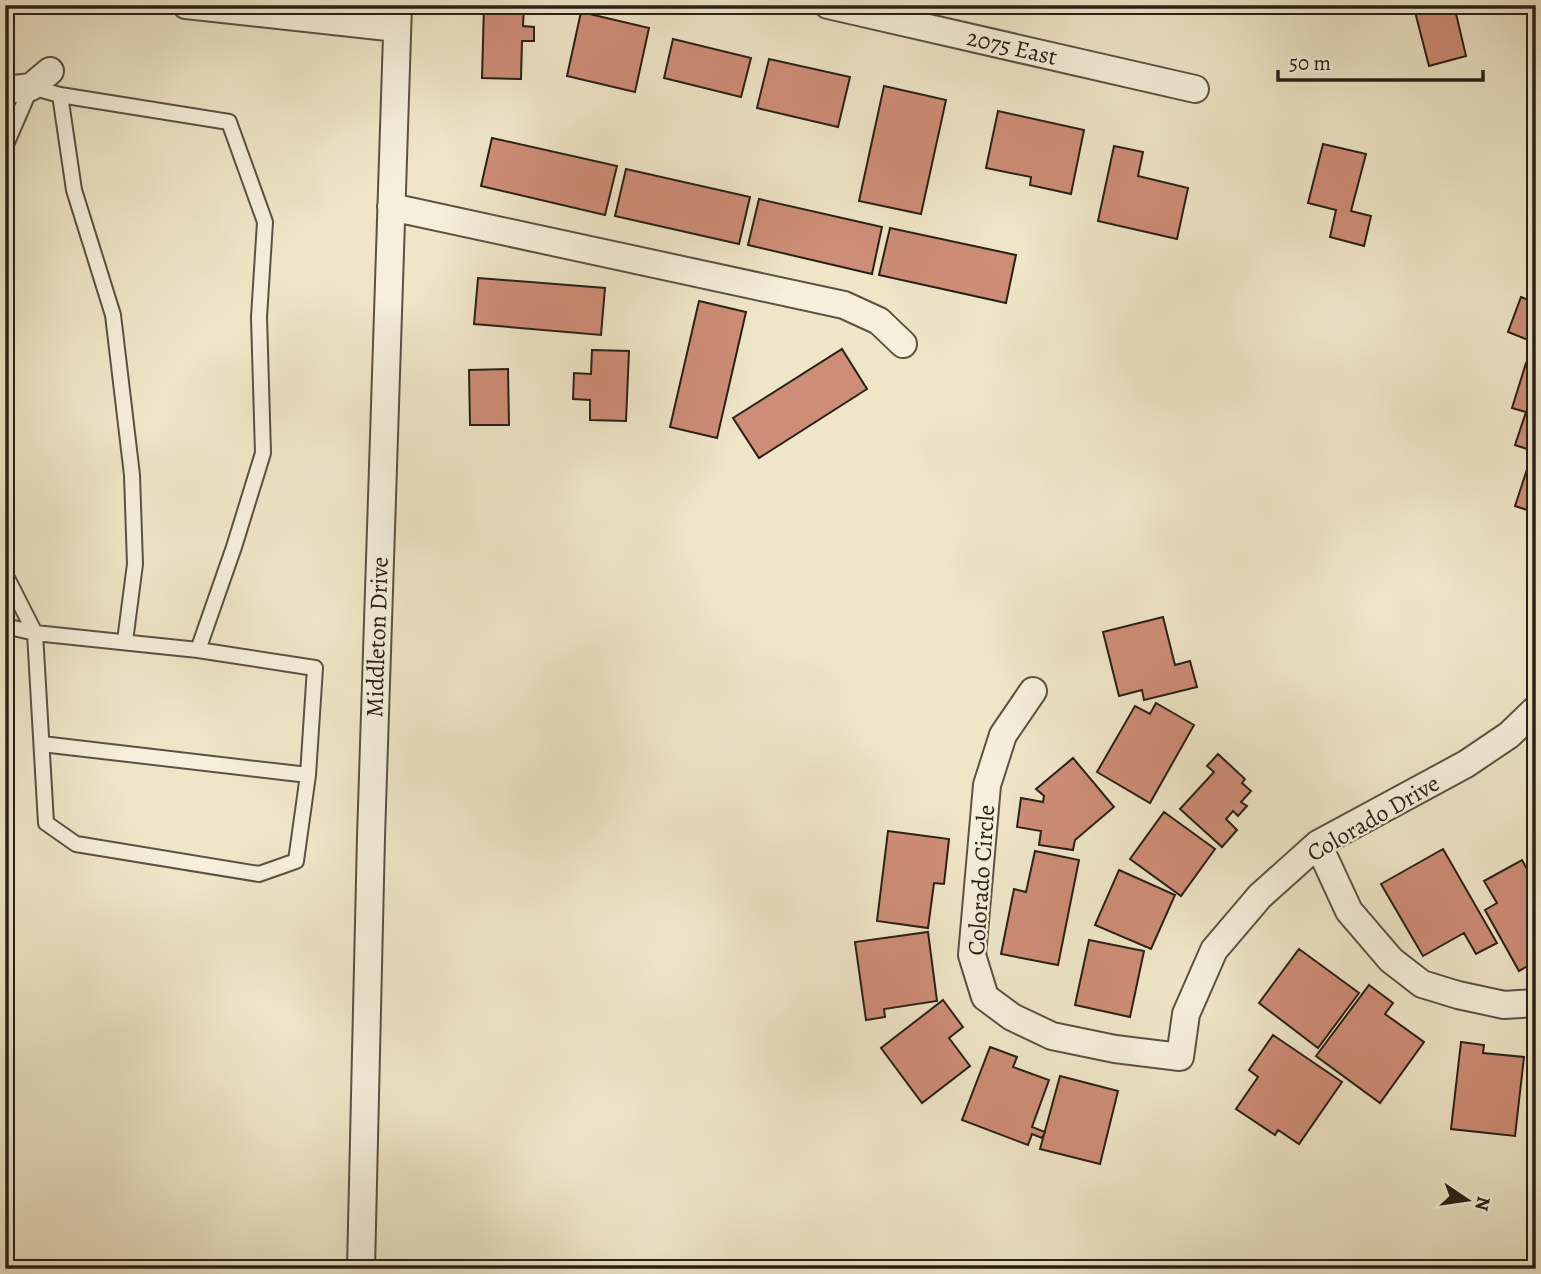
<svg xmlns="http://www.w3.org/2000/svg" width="1541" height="1274" font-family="Alegreya,serif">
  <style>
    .building { fill: #ce8d77; stroke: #282017; stroke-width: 2 }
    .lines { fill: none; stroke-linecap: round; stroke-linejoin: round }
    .lane-casing { stroke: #5a5243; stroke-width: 18 }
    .street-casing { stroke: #5a5243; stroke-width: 30 }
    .lane { stroke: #f5efdb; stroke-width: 14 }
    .street { stroke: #f5efdb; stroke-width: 26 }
    .labels { text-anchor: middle; stroke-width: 5; stroke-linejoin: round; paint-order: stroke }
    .street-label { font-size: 24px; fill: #282017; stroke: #f5efdb }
  </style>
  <rect width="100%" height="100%" fill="#efe6c8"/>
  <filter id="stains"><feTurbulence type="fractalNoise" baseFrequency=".00286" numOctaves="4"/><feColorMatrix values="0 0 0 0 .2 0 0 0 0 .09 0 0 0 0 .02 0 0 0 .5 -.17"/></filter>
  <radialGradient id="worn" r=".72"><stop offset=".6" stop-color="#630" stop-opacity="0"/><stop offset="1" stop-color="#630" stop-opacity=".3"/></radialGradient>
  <path class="building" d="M484,5H524L523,26L534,27V41H522L521,79L482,78Z
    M1425,5H1454L1466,56L1429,66L1414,8Z
    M581,12L649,28L635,92L567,76Z
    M673,39L751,58L741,97L664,78Z
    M769,59L850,77L838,127L757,108Z
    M884,86L946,100L921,214L859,201Z
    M998,111L1084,130L1071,194L1030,185L1031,177L986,168Z
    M492,138L617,166L605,215L481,186Z
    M1323,144L1366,154L1351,211L1371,216L1364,246L1330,237L1336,210L1308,203Z
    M1114,146L1143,152L1138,176L1188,188L1177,239L1098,221Z
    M626,169L750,197L739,244L615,216Z
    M759,199L882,227L872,274L748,245Z
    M890,228L1016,255L1006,303L879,275Z
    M478,278L605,288L601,335L474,324Z
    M1521,297L1536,303V343L1508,332Z
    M699,301L746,312L717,438L670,427Z
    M842,349L867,389L759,458L733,418Z
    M592,350L629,351L626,421L590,420V400L573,399L574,373L591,374Z
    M1526,363L1536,367V513L1515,506L1533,451L1515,445L1526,412L1512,408Z
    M508,369L509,425H470L469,370Z
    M1163,617L1175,665L1190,661L1197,687L1144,700L1142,690L1119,696L1103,632Z
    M1156,703L1194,725L1150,803L1097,772L1135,706L1150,714Z
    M1218,754L1245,779L1242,783L1251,791L1241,802L1247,806L1238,816L1233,811L1226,819L1237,830L1222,847L1180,809L1214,772L1207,766Z
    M1073,758L1114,807L1075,840L1073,850L1039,845L1041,831L1017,827L1021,798L1043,802L1044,796L1036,789Z
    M1164,812L1215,849L1181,896L1130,859Z
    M888,831L949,839L944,884L934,883L928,928L877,921Z
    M1443,849L1497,943L1476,954L1464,933L1423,956L1381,884Z
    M1035,851L1079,860L1058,965L1001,954L1014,889L1026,892Z
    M1522,860L1536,885V961L1519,971L1485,910L1497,903L1484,881Z
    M1119,870L1175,895L1151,949L1095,925Z
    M928,932L937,1001L884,1009L885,1017L866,1020L855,942Z
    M1089,940L1144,951L1130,1017L1075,1005Z
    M1299,949L1359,993L1318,1048L1259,1003Z
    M1369,985L1393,1003L1385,1014L1424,1042L1380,1103L1316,1056Z
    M943,1000L963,1027L949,1038L970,1066L922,1103L881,1048Z
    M1273,1035L1342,1082L1299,1144L1278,1130L1275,1135L1236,1109L1258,1077L1249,1070Z
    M1461,1042L1484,1045L1483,1053L1524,1057L1515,1136L1451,1129Z
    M990,1047L1017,1057L1013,1067L1049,1080L1032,1127L1045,1132L1042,1138L1032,1134L1028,1145L962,1120Z
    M1536,1053V1139L1528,1054Z
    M1060,1076L1118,1091L1100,1164L1040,1149Z"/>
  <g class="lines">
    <g class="lane-casing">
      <path id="lane" d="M60,95L74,190L113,315L132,475L135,564L125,641
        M5,147L31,87L60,95L229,122L265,222L259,317L263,453L234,547L198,650
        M5,574L35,633L46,823L76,844L259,874L296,861L308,775L315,668L198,650L35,633L5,626
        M42,744L308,775"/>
    </g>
    <g class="street-casing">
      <path id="street" d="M186,5L397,28
        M828,5L1195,89
        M5,90L31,87L50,71
        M391,207L844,305L879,321L903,344
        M1033,691L1003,735L987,785L972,955L985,997L1012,1017L1052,1036L1115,1049L1180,1057L1186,1014L1214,950L1260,896L1318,844L1466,764L1509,735L1536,709
        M1318,844L1349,911L1391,960L1422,984L1458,995L1504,1005L1536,1003
        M361,1269L371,837L398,5"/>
    </g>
    <use href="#lane" class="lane"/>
    <use href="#street" class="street"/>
  </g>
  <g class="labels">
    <g class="street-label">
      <text transform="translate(1012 47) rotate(13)" y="8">2075 East</text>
      <text transform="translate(377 637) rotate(-88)" y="8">Middleton Drive</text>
      <text transform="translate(1373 818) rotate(-30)" y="8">Colorado Drive</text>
      <text transform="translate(981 880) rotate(-86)" y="8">Colorado Circle</text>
    </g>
  </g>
  <rect width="1541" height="1274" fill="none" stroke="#efe6c8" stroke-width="28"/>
  <rect x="7" y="7" width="1527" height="1260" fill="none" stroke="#282017" stroke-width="3.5"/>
  <rect x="14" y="14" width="1513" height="1246" fill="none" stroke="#282017" stroke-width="2"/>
  <g transform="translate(1467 1200) rotate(103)" stroke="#f5efdb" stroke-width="5" paint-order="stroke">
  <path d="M0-5L12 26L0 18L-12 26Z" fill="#282017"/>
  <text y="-10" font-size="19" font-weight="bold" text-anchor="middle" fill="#282017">N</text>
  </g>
  <path d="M1278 70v10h205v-10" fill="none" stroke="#282017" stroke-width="3.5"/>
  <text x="1289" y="70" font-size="21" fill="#282017" stroke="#f5efdb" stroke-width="5" paint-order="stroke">50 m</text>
  <rect width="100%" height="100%" filter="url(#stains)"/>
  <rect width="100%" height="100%" fill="url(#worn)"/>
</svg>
